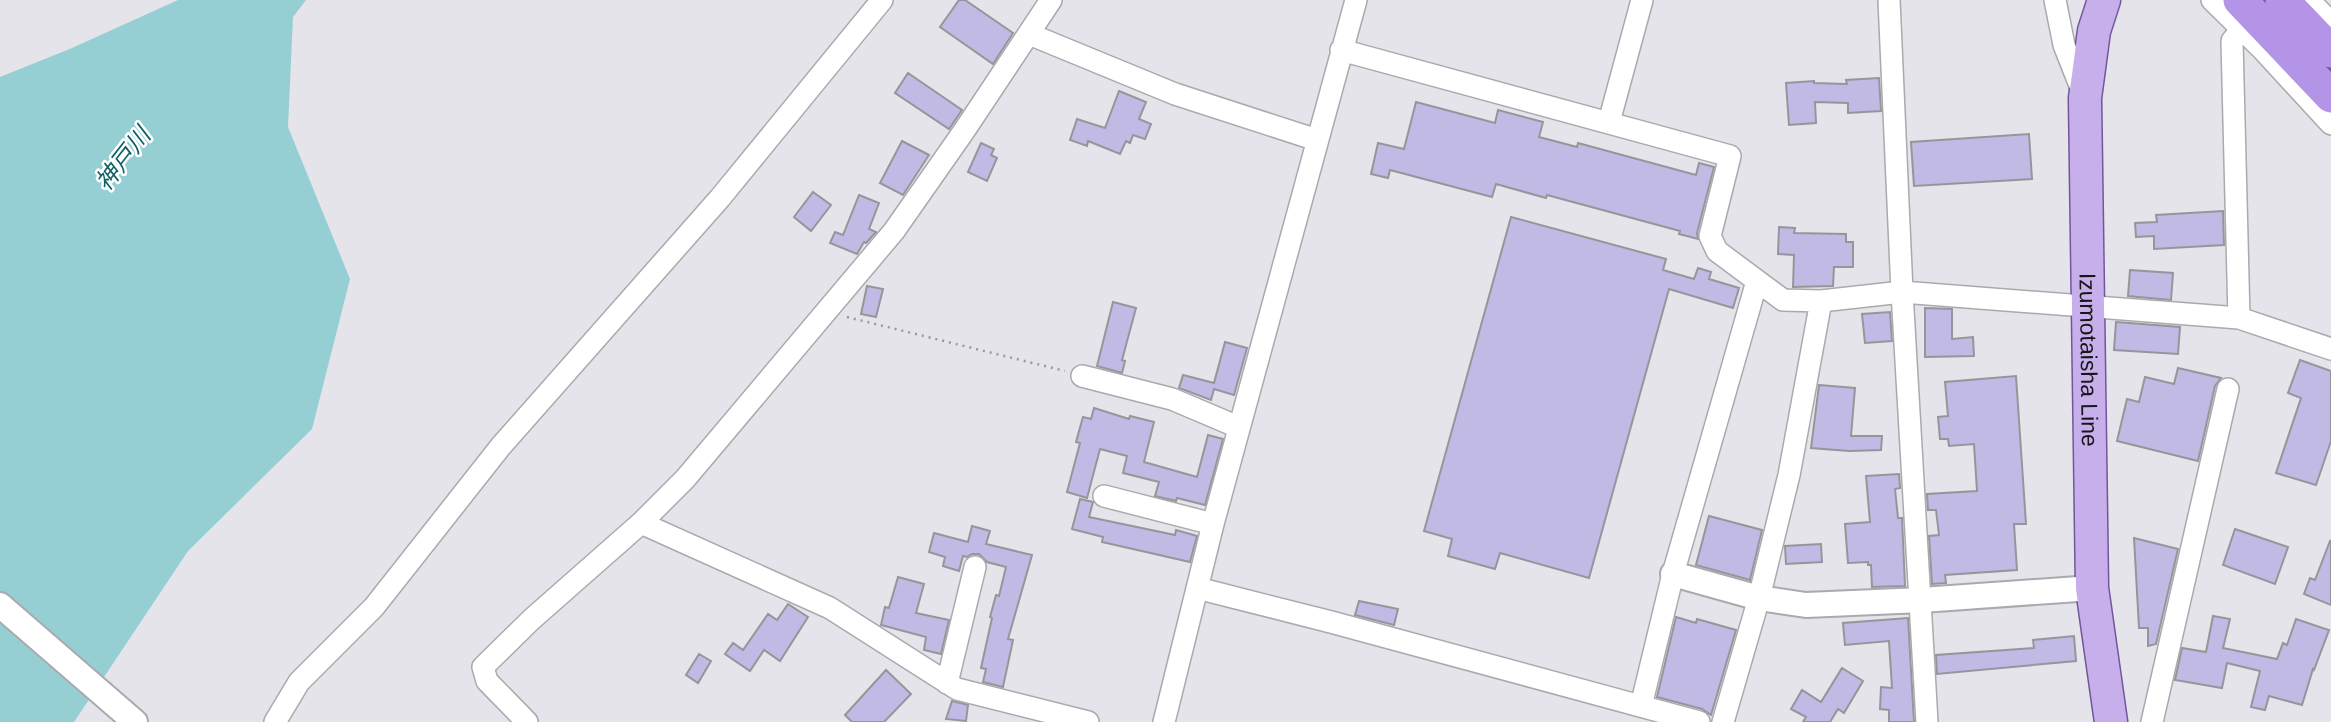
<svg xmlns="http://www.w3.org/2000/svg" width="2331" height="722" font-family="Helvetica,'Noto Sans JP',sans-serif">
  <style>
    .water { fill: #95cfd3 }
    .building { fill: #c1bae4; stroke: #96959b; stroke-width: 2 }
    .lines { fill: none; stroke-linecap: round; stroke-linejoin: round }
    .minor-casing { stroke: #aaa9ae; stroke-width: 24 }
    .tertiary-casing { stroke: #aaa9ae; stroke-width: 28 }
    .primary-casing { stroke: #71579a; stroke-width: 35 }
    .trunk-casing { stroke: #71579a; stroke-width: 37 }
    .path { stroke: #98979b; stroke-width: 2.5; stroke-dasharray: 2 5; stroke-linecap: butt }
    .minor { stroke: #fff; stroke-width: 21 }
    .tertiary { stroke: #fff; stroke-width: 24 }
    .primary { stroke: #c7afec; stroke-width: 32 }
    .trunk { stroke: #b494e6; stroke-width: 33 }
    .labels { text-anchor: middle; stroke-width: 5; stroke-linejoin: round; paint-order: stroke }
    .street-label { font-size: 23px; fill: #171719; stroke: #fff }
    .water-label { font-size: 24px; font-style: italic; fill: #116066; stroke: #fff }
  </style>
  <rect width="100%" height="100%" fill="#e5e4ea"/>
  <path class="water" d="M178,0H306L293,17L288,127L350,279L312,429L188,551L74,722H0V77L72,48Z"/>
  <path class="building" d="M959,0H965L1013,33L993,64L940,27Z
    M908,73L962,110L949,129L895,93Z
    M1879,78L1881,111L1848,113V103L1815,102L1816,123L1789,125L1786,83L1814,81V83L1847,84L1846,80Z
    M1119,91L1146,102L1139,119L1151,124L1145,139L1133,135L1130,143L1126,141L1120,154L1088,141L1087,146L1070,140L1077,119L1105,128Z
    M1416,102L1495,123L1498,110L1543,122L1539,137L1577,147L1578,143L1696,175L1699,163L1714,167L1697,233L1698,239L1679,234L1680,231L1547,195L1546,198L1496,184L1492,197L1390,170L1388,178L1371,174L1378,143L1404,149Z
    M2029,134L2032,179L1914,186L1911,142Z
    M902,141L929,155L903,195L880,183Z
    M981,143L994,149L991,155L997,158L987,181L968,172Z
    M813,192L831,205L811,231L794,217Z
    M859,195L879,203L869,229L876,232L866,243L864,242L857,254L830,243L835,232L843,235Z
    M2223,211L2224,245L2154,249V236L2136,237L2135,223L2157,222L2156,215Z
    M1511,217L1666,259L1663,270L1694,279L1698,268L1711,272L1709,279L1739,288L1733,308L1669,289L1589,578L1500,553L1495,569L1448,556L1452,539L1424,531Z
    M1779,227L1795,228L1794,233L1846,234V242H1853V267H1834L1833,286L1793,287L1794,255L1778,254Z
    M2130,270L2173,273L2171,300L2128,296Z
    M867,286L883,289L876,317L861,314Z
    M1113,302L1136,308L1122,360L1125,361L1122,373L1097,366Z
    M1925,308L1952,309V339L1973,337L1974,356L1925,357Z
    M1890,312L1892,341L1865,343L1862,314Z
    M2116,322L2180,327L2178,354L2114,350Z
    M1225,342L1247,348L1234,395L1214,389L1211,400L1179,388L1183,375L1214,383Z
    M2300,360L2331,371V441L2316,485L2276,473L2301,398L2288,393Z
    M2178,368L2221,378L2215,386L2198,461L2117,441L2127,399L2139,402L2145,377L2174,384Z
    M2016,376L2026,524H2014L2017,570L1945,575L1946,583L1932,584L1929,536L1939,535L1936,510H1928L1927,494L1977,491L1974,444L1949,446L1948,439H1940L1938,417L1948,416L1945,382Z
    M1819,385L1855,388L1851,436H1882L1881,450L1849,451L1811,448Z
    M1094,408L1129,419L1130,416L1154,422L1144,462L1197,477L1208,435L1223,439L1205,505L1177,498L1176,501L1155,496L1159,482L1123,473L1127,456L1100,449L1087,498L1067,492L1080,443L1076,442L1083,417L1091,419Z
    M1899,474L1900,488L1895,489L1898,518H1902L1905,586L1872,587L1871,565H1868V562L1848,563L1845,524L1870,522L1866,476Z
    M1080,499L1093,502L1089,517L1175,535L1176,530L1197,536L1190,562L1102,542L1103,537L1072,529Z
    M1709,516L1762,530L1750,580L1696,565Z
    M972,526L990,531L986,544L1032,555L1008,639L1013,640L1003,687L983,682L986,669L981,668L992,618L990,617L996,595L999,596L1006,567L987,562L979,554H972L967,557L963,556L959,571L943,566L945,557L929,552L934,533L968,542Z
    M2235,529L2288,547L2275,584L2223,565Z
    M2134,538L2178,549L2156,644L2148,646V628H2139Z
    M2330,541L2331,542V605L2304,594L2310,578L2315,580Z
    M1821,544L1822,562L1786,564L1785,546Z
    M898,577L924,584L916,613L949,620L941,654L924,650L926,637L881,625L885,607L889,608Z
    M1359,601L1398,609L1394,625L1355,615Z
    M788,604L808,617L780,661L764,650L750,671L725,654L733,643L743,650L768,614L777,620Z
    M2213,616L2230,619L2223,648L2277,659L2283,643L2287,645L2296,619L2329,630L2314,670L2313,669L2302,705L2269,696L2265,710L2251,707L2260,671L2227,663L2222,688L2175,680L2182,648L2206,652Z
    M1676,617L1696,623L1697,619L1736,630L1711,715L1702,709L1657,697Z
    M1908,618L1914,722H1889V710L1880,709L1881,687L1892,688L1889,641L1845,645L1843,623Z
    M2074,636L2076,661L1937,674L1936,655L2034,648L2033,640Z
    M699,654L711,661L698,683L686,675Z
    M1842,668L1863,681L1844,713L1838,709L1830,722H1803L1806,717L1791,709L1802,690L1821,702Z
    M886,670L911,694L884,722H852L845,715Z
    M952,701L968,705L966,721L946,719Z"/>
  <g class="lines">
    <g class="minor-casing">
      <path id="minor" d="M1889,0L1902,292L1927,722
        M2055,0L2064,45L2083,93
        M2212,0L2262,49L2331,124
        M2309,0L2331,23
        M1029,34L1175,94L1317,140
        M1341,50L1730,156L1710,236L1717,251L1783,300L1821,301L1902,292L2239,318L2331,349
        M1609,122L1642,0
        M2239,318L2232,41L2242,29
        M1082,376L1172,399L1238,427
        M1104,496L1213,524
        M641,523L830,608L957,689L1088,722
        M1197,588L1331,622L1699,722
        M947,683L975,567
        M1641,706L1673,574L1757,281
        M275,722L299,682L374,607L501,446L720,198L882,0
        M527,722L487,681L483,667L532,619L641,523L685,479L894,231L964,131L1051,0
        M1164,722L1213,524L1356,0
        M1723,722L1759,598L1789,475L1821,301
        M2152,722L2228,389"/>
    </g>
    <g class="tertiary-casing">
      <path id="tertiary" d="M1673,574L1759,598L1806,605L1922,600L2092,588
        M0,605L135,722"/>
    </g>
    <g class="primary-casing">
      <g id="primary">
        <path id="s1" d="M2104,0L2094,31L2085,98L2092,588L2111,722"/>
      </g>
    </g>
    <g class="trunk-casing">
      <path id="trunk" d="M2240,0L2331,96
        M2282,0L2331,51"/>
    </g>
    <path class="path" d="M847,317L1065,371"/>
    <use href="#minor" class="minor"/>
    <use href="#tertiary" class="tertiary"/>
    <use href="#primary" class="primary"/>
    <use href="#trunk" class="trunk"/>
  </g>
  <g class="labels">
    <g class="street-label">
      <text dy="8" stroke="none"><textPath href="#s1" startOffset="362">Izumotaisha Line</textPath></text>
    </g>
    <g class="water-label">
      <text transform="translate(123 159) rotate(-52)" y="8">神戸川</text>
    </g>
  </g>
</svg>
